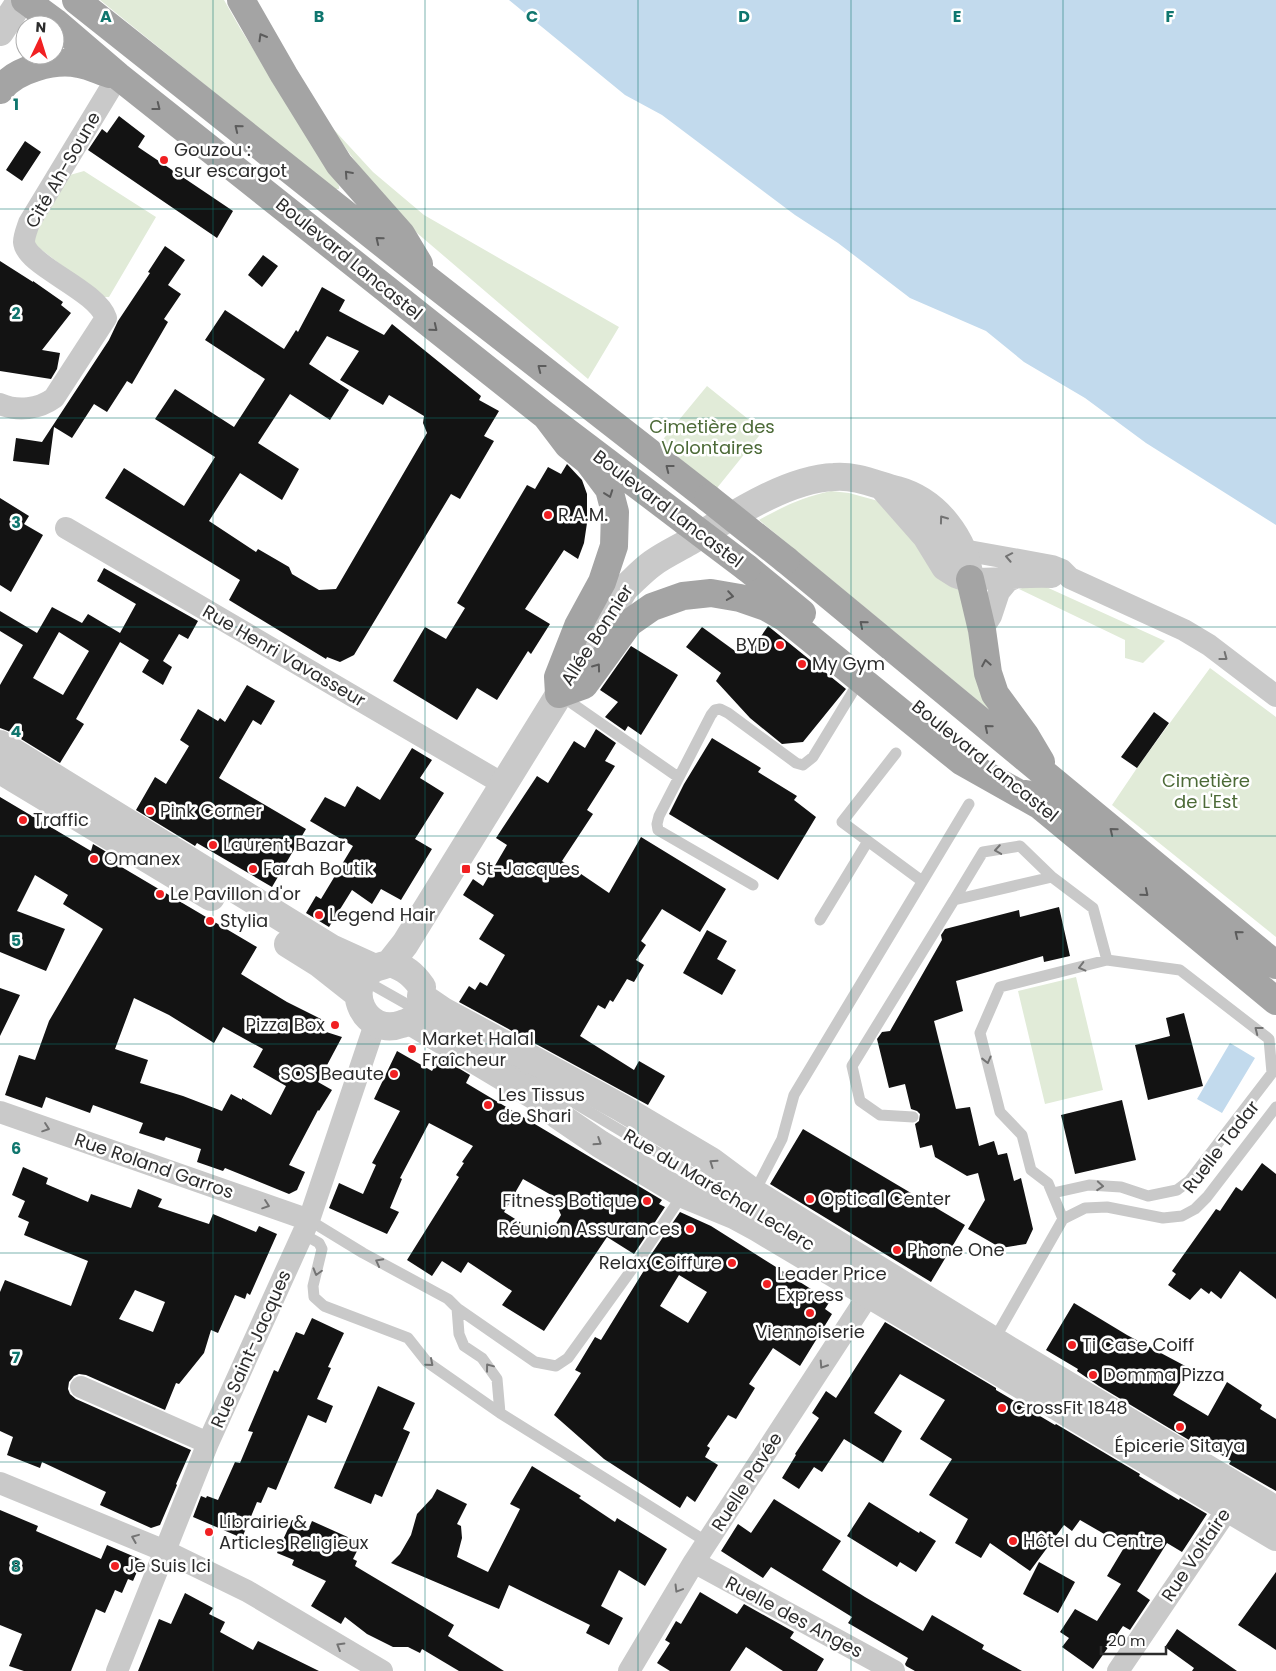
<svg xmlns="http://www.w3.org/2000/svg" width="1276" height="1671" font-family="Poppins,sans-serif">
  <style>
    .green { fill: #e1ebd8 }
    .water { fill: #c2daed }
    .building { fill: #131313; fill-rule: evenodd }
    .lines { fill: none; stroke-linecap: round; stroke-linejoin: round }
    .service { stroke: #c9c9c9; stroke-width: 11 }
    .minor { stroke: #c9c9c9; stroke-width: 22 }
    .tertiary { stroke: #c9c9c9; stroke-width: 28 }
    .primary { stroke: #a4a4a4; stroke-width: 28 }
    .primary-bridge { stroke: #a4a4a4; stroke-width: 28 }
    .oneway { stroke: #5c5c5c }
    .oneway2 { stroke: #737373 }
    .grid { fill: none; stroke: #0f766e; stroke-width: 1; stroke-opacity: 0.55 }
    .poi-dot { fill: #f12022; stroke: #fff; stroke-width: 2 }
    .labels { text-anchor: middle; stroke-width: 5; stroke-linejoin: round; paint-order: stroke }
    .poi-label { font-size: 18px; fill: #2c2c2c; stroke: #fff; text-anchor: start }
    .street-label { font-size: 18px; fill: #2c2c2c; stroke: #fff }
    .park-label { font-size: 18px; fill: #4c6a37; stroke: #fff }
    .grid-label { font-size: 16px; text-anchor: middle; font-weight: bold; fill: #0f766e; stroke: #fff; stroke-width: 5; stroke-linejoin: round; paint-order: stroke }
  </style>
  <rect width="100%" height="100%" fill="#fff"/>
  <path class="green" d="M100,0H224L240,28L339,186V189H334Z
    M326,121L373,172L424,215L619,327L588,379L417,233L379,194Z
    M84,171L156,217L109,297H103L34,244L35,232L70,175Z
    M707,386L763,431L717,488L660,443Z
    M831,491L849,493L882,502L968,587L993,713L759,520C784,506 803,497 831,491Z
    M1029,586H1044L1165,641L1143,663L1125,658V640L1019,589Z
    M1210,668L1276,717V937L1112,805L1137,768Z
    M1076,977L1103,1090L1045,1104L1018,991Z"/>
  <path class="water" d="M509,0H1276V525L1146,443L1085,398L1024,362L986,331L910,298L838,243L795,215L662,115L625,95Z
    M1230,1043L1255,1058L1222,1113L1197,1099Z"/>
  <path class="building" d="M119,116L145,136L138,147L233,211L217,238L88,150L102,129L107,133Z
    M25,141L41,152L22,181L6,170Z
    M165,246L185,260L168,285L181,294L164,319L168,322L132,384L127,381L107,412L94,404L72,438L54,427L49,465L13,461L16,438L42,442L109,340L118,321L150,273L148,272Z
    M263,255L278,266L262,287L248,275Z
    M0,261L33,282V281L63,302L61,305L71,313L42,350L60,353L57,369L51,379L0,371Z
    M322,287L345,300L339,311L384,335L392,324L481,396L479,400L499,411L484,436L494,441L460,499L451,494L354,655L340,662L327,657L326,659L229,600L240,580L105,498L124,468L184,506L215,457L155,419L175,389L234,427L265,379L205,340L225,310L284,349L296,330L298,332ZM327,336L359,351L340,380L383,405L389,395L424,416L423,423L427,433L336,589L319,590L292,574L289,567L258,549L256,552L209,521L240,473L282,500L299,469L258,443L290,394L330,420L349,390L309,364Z
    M567,464L582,480L587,494V523L584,543L578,559L564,550L525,609L550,624L531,654L528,651L497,700L477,688L457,720L393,681L425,627L446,639L465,608L457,603L527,485L535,489L548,467L561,474Z
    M0,498L29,516L24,524L43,535L11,592L0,585Z
    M104,568L198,621L188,639L179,634L163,661L172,667L163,685L142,672L149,660L120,642L76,719L84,724L60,763L8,731L0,728V685L23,645L0,631V611L37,633L52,607L82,623L88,614L120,633L136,604L97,581ZM59,632L89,651L63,695L33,678Z
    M768,626L846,689L803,742L782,744L750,718L716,681L721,673L686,647L702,627L735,651L741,642L751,651Z
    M631,646L678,675L641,735L628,726L625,731L605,717L618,702L600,690Z
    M247,685L275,701L261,725L253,720L219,778L306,829L272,887L197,843L195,846L136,810L155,777L166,784L189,746L180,740L198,709L218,721L220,718L225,722Z
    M1154,712L1169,723L1137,768L1121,757Z
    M596,729L616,743L605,761L615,766L587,810L593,814L562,861L609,893L641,837L726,889L700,932L662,909L641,941L646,945L636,960L644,965L634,982L627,979L613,1002L610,1000L605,1009L598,1005L580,1036L634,1070L639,1061L665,1076L648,1105L459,1002L469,986L475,990L480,982L487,986L505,955L479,939L494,915L463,895L473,879L483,886L507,845L496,838L537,776L548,783L574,741L585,748Z
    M712,738L761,768L758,772L797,796L794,800L816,817L778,880L669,814L684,784Z
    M412,748L432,760L420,778L444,793L415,839L432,849L401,900L381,889L372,904L352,890L329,927L306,913L316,896L321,899L353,846L310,821L325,797L345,807L357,786L380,800Z
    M0,797L91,851L93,844L110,854L108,859L257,947L241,974L287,1002L325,1021L320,1030L342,1037L318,1082L332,1090L319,1111L318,1110L289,1165L305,1172L297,1190L289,1194L225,1168L223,1171L197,1162L201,1149L166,1137L164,1141L139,1133L143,1123L93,1105L90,1113L46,1097L42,1108L5,1095L19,1055L35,1060L49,1021L103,929L63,904L68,895L35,875L17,911L65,929L46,971L0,952ZM134,998L169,1015L214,1043L223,1027L263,1049L253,1067L286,1086L271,1115L242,1098V1100L231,1094L222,1111L183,1096L140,1083L148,1060L115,1049Z
    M1059,907L1070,956L1044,962L1043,956L956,981L963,1011L934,1021L956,1109L970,1107L979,1146L994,1141L998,1155L1007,1153L1014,1181L1021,1178L1033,1229L1026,1244L1001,1248L968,1229L985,1200L978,1173L967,1176L935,1157L932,1145L920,1148L915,1124L919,1121L920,1114L917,1111L911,1109L905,1084L889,1088L877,1039L882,1032L890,1031L942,940L941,935L945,929L1019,910L1020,917Z
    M707,930L727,941L717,959L736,970L722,995L683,973Z
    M0,988L20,995L0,1036Z
    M1184,1013L1203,1086L1148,1100L1135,1045L1170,1036L1166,1018Z
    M397,1051L432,1071L440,1057L470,1075L466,1083L662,1200L659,1204L665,1207L634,1254L607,1237L544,1331L502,1305L512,1291L468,1262L461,1273L442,1261L432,1276L407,1260L459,1177L456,1175L464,1163L462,1162L473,1146L429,1123L400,1178L402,1179L390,1208L399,1212L387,1234L329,1208L339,1183L363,1194L376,1165L372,1163L400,1111L374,1099ZM523,1179L553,1196L561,1215L547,1239L504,1212Z
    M1122,1100L1136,1160L1075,1174L1061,1115Z
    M803,1129L965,1225L931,1282L770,1184Z
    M1262,1163L1276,1174V1299L1240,1271L1221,1299L1211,1291L1209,1294L1201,1288L1190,1300L1168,1285L1176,1274L1172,1271L1216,1209L1220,1211L1236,1187L1242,1191Z
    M23,1167L48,1178L46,1184L88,1202L91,1194L131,1208L138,1189L162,1199L158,1207L209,1224L213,1214L256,1232L259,1226L277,1234L250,1295L247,1293L245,1299L235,1295L218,1333L211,1330L204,1353L179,1384L176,1383L165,1410L86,1375L79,1374L74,1376L69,1382L68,1389L70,1394L76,1399L191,1450L176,1484L177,1485L160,1525L151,1528L100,1505L106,1492L42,1462L40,1468L7,1455L13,1437L0,1431V1292L5,1280L71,1306L88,1261L24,1235L29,1222L18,1217L25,1201L12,1195ZM135,1290L165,1302L153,1332L119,1319Z
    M680,1212L711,1226L830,1301L825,1309L832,1314L800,1366L773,1348L749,1384L755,1388L736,1419L728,1415L707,1446L710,1448L705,1457L718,1465L695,1502L687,1496L680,1508L604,1459L554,1415L581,1373L575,1370L595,1337L601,1340L648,1264L646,1262ZM679,1275L707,1292L688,1323L660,1306Z
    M1074,1303L1127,1335L1189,1368L1173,1395L1208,1416L1227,1382L1262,1405L1260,1409L1276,1419V1491L1229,1464L1231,1461L1191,1436L1189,1440L1099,1386L1077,1371L1078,1369L1046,1350Z
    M312,1318L344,1333L328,1367L331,1368L317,1399L333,1406L326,1423L308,1415L276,1490L268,1487L261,1503L257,1502L242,1538L193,1517L201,1496L206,1498L207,1496L218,1500L235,1462L240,1463L253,1432L248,1431L274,1370L278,1372L296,1332L304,1335Z
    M885,1322L996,1388V1390L1055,1425L1056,1424L1140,1474L1139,1476L1179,1500L1180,1498L1207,1514L1182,1552L1167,1543L1137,1591L1150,1600L1130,1630L1123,1626L1093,1669L1062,1647L1069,1638L1060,1632L1075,1609L1097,1621L1121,1584L1107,1576L1125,1546L1080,1520L1072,1531L1064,1525L1030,1571L990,1543L981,1558L955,1543L968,1519L929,1495L952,1459L920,1439L945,1400L900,1374L874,1413L902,1431L883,1463L844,1439L822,1472L814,1467L799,1489L782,1478L796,1455L795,1454L819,1418L812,1413L826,1391L836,1398Z
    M378,1386L415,1403L403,1429L410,1432L382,1497L375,1494L371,1504L334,1488Z
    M532,1466L581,1496L579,1498L615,1522L617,1518L667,1549L645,1586L619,1570L601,1606L623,1618L609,1645L586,1633L590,1625L509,1585L499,1609L391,1563L400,1554L411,1535L417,1514L432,1498L437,1489L467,1504L457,1524L461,1526L462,1538L457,1557L488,1572L520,1509L510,1504Z
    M774,1499L841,1541L822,1570L865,1597L923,1631L932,1615L984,1645L982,1649L1022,1671H915L906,1666L905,1664L908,1658L848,1623L852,1617L771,1567L763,1578L721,1551L738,1524L751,1533Z
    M869,1502L919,1533L920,1531L936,1541L916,1572L900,1562L897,1567L847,1536Z
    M0,1510L38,1526L36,1531L101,1559L107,1545L142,1560L133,1581L128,1579L122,1593L115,1590L105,1613L96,1609L71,1671H24L9,1666L22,1634L0,1625Z
    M292,1520L309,1528L312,1521L361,1543L353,1559L357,1561L355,1566L454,1625L448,1636L504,1671H459L422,1649L420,1653L408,1647H393L367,1634L345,1617L341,1624L311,1606L326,1581L292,1565L294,1560L277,1553Z
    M1039,1562L1075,1582L1058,1613L1023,1594Z
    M1276,1572V1650L1238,1625Z
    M700,1592L737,1614L744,1604L794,1632L790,1638L824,1659L817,1671H783L746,1647L730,1671H670L657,1663L670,1643L665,1640L676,1621L681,1624Z
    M185,1593L213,1608L209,1614L225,1622L220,1632L253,1650L258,1641L319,1671H138L159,1619L171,1624Z
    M1177,1629L1194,1641L1237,1671H1192L1194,1668L1165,1647Z"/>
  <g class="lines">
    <path class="service" d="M560,695L678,777
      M896,753L842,822L922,881
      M753,885L658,830L657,824L659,816L711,715L715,710L720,709L728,713L796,763L803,765L813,757L860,680
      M954,900L983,852L1020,846L1052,877
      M820,920L868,841
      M364,980L419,1011
      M472,1042L759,1213
      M913,1117L880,1115L860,1101L852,1066L954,900L1052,877L1093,908L1107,960
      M754,1193L782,1139L794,1095L969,804
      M1053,1193L1089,1185L1121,1187L1148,1196L1177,1190L1189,1181L1272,1073L1276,1071
      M1063,1219L1048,1183L1031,1170L1022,1135L1000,1112L980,1033L1000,987L1107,960L1180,970L1269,1039L1272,1073
      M309,1220L363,1253L448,1299L457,1308L459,1334L464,1346L482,1358L497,1379L500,1413
      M303,1234L319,1243L322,1249L313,1286L314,1297L324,1306L408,1338L427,1362L500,1413L707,1542
      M457,1308L535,1362L556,1366L568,1358L640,1258L683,1194
      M994,1340L1063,1219L1085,1208L1107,1207L1163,1218L1182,1216L1195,1209L1207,1197L1276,1107"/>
    <path class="minor" d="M0,404C18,412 39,409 54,398L106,318C96,289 26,266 24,242C24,236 27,229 29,223L118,76
      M66,528L503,784
      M963,550L1052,566L1062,570L1070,578L1184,630L1209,645L1276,696
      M970,579C998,579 1024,576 1052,577
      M982,630L991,616L999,592L1008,581L1020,576
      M0,1112L309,1220
      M81,1387L208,1443
      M0,1483L165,1551L247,1591L382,1671
      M694,1562L894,1671
      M117,1671L208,1443L309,1220L375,1024
      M629,1671L694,1562L869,1294
      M1118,1671L1238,1494"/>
    <path class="tertiary" d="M0,32L21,0
      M0,744L331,948L375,968
      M0,770L211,897
      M288,944L320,964L358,994
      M390,963L405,944L625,588C634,580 643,570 653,563C664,555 677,549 689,542C730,517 786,479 834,477C856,475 877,485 897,490C937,501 965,539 970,579L956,574L945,567L926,536L882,486
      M390,963C405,968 413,974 422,987C421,994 422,1004 420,1010C417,1017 409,1022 402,1024C365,1038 341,986 375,968C380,966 386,965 390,963Z
      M421,996L443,1011L620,1107L711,1161L754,1193L1007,1349L1276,1510
      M410,1021L540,1099L559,1116L600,1144L683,1194L734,1215L758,1228L1276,1537"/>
    <path class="primary" d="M25,0L55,22L118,76L546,416L686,522
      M76,0L431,282L708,498
      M241,0L284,75L339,164L401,234L419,264
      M0,90C15,69 55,59 79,64C90,66 100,71 110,74
      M546,416L568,445L588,461L609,489L615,512L614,546L602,582L578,626L558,677L559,694L584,685L629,623L652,607L683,596L711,593L740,598L766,607L785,618L961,761L1041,806
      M786,560L1276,965
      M747,568L802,613
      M970,579L982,630L988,673L995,694L1025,735L1041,762
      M1026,794L1276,1001"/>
    <path class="primary-bridge" d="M708,498L786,560
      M686,522L747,568"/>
  </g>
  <defs><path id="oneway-chevron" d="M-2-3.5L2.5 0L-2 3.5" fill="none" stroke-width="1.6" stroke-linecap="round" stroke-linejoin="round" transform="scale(1.25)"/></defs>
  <g class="oneway">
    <use href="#oneway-chevron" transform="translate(262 37) rotate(-120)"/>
    <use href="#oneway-chevron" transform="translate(157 107) rotate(38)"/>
    <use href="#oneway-chevron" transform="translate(238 128) rotate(-141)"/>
    <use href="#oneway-chevron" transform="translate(348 174) rotate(-132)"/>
    <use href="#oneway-chevron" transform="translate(379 240) rotate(-141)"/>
    <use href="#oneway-chevron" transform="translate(434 328) rotate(39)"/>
    <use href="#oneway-chevron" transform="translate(541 368) rotate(-142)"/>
    <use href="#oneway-chevron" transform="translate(669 468) rotate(-142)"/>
    <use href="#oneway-chevron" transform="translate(609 494) rotate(70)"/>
    <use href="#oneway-chevron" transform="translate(730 596) rotate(9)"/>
    <use href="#oneway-chevron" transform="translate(863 624) rotate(-140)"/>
    <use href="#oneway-chevron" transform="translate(986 663) rotate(-100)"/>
    <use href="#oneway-chevron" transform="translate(597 667) rotate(-54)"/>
    <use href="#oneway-chevron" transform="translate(988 728) rotate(-140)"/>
    <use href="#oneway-chevron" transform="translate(1113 831) rotate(-141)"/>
    <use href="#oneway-chevron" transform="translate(1145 893) rotate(40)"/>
    <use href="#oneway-chevron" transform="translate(1238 934) rotate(-141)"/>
  </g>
  <g class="oneway2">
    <use href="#oneway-chevron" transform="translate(943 519) rotate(-126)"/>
    <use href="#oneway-chevron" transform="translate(1009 557) rotate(-169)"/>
    <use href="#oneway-chevron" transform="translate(1224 657) rotate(37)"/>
    <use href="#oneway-chevron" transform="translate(998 850) rotate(171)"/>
    <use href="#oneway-chevron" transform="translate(1082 967) rotate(166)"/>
    <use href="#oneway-chevron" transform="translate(1258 1030) rotate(-142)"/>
    <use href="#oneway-chevron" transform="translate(987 1060) rotate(76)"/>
    <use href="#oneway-chevron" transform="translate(46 1128) rotate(19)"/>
    <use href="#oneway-chevron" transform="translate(598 1142) rotate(33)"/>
    <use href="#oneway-chevron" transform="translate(713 1163) rotate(-145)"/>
    <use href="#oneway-chevron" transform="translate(1100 1186) rotate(4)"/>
    <use href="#oneway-chevron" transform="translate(266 1205) rotate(19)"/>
    <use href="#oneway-chevron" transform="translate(379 1262) rotate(-152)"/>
    <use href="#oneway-chevron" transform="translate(317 1272) rotate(106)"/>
    <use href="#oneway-chevron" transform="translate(430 1363) rotate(41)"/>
    <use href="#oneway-chevron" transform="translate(823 1365) rotate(123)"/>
    <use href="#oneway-chevron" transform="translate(489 1367) rotate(-127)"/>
    <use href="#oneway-chevron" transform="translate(135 1538) rotate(-158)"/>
    <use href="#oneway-chevron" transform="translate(678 1589) rotate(121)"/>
    <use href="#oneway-chevron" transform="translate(340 1646) rotate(-149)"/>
  </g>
  <path class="grid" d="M213,0V1671M425,0V1671M638,0V1671M851,0V1671M1063,0V1671M0,209H1276M0,418H1276M0,627H1276M0,836H1276M0,1044H1276M0,1253H1276M0,1462H1276"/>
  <g class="poi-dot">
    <circle cx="164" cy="160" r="5"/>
    <circle cx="548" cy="515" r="5"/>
    <circle cx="780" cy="645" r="5"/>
    <circle cx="802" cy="664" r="5"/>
    <circle cx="150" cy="811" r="5"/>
    <circle cx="23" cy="820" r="5"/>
    <circle cx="213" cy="845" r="5"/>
    <circle cx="94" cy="859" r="5"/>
    <circle cx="253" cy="869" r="5"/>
    <rect x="461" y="864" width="10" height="10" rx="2.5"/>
    <circle cx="160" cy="894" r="5"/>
    <circle cx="319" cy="915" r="5"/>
    <circle cx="210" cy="921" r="5"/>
    <circle cx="335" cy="1025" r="5"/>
    <circle cx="412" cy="1049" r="5"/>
    <circle cx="394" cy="1074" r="5"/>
    <circle cx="488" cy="1105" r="5"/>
    <circle cx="810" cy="1199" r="5"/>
    <circle cx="647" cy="1201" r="5"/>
    <circle cx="690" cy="1229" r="5"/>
    <circle cx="897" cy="1250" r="5"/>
    <circle cx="732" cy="1263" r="5"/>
    <circle cx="767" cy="1284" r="5"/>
    <circle cx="810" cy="1313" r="5"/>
    <circle cx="1072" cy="1345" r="5"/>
    <circle cx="1093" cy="1375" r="5"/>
    <circle cx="1002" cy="1408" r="5"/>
    <circle cx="1180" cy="1427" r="5"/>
    <circle cx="209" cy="1532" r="5"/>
    <circle cx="1013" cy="1541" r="5"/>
    <circle cx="115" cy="1566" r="5"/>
  </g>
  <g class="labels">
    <g class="poi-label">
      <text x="174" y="156">Gouzou :<tspan x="174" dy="21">sur escargot</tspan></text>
      <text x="558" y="521">R.A.M.</text>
      <text x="770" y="651" text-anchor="end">BYD</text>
      <text x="812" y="670">My Gym</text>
      <text x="160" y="817">Pink Corner</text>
      <text x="33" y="826">Traffic</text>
      <text x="223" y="851">Laurent Bazar</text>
      <text x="104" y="865">Omanex</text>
      <text x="263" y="875">Farah Boutik</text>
      <text x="476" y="875">St-Jacques</text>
      <text x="170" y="900">Le Pavillon d'or</text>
      <text x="329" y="921">Legend Hair</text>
      <text x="220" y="927">Stylia</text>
      <text x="325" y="1031" text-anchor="end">Pizza Box</text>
      <text x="422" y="1045">Market Halal<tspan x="422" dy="21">Fraîcheur</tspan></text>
      <text x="384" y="1080" text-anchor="end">SOS Beaute</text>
      <text x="498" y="1101">Les Tissus<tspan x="498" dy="21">de Shari</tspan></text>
      <text x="820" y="1205">Optical Center</text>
      <text x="637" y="1207" text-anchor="end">Fitness Botique</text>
      <text x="680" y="1235" text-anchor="end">Réunion Assurances</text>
      <text x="907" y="1256">Phone One</text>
      <text x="722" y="1269" text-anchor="end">Relax Coiffure</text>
      <text x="777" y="1280">Leader Price<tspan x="777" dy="21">Express</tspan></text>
      <text x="810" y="1338" text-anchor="middle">Viennoiserie</text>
      <text x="1082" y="1351">Ti Case Coiff</text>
      <text x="1103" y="1381">Domma Pizza</text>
      <text x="1012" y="1414">CrossFit 1848</text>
      <text x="1180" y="1452" text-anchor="middle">Épicerie Sitaya</text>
      <text x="219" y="1528">Librairie &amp;<tspan x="219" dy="21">Articles Religieux</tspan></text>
      <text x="1023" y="1547">Hôtel du Centre</text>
      <text x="125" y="1572">Je Suis Ici</text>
    </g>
    <g class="street-label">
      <text transform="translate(63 170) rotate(-60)" y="6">Cité Ah-Soune</text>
      <text transform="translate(349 259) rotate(39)" y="6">Boulevard Lancastel</text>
      <text transform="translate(668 509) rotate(37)" y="6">Boulevard Lancastel</text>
      <text transform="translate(597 635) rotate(-57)" y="6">Allée Bonnier</text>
      <text transform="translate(284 656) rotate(30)" y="6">Rue Henri Vavasseur</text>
      <text transform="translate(985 761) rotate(39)" y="6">Boulevard Lancastel</text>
      <text transform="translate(1221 1147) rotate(-52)" y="6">Ruelle Tadar</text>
      <text transform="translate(154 1166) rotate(19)" y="6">Rue Roland Garros</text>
      <text transform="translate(719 1190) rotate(31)" y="6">Rue du Maréchal Leclerc</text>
      <text transform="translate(251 1349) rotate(-66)" y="6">Rue Saint-Jacques</text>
      <text transform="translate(747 1482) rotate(-57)" y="6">Ruelle Pavée</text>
      <text transform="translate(1196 1555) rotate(-56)" y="6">Rue Voltaire</text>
      <text transform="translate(794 1617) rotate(28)" y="6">Ruelle des Anges</text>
    </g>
    <g class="park-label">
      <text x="712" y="433">Cimetière des<tspan x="712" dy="21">Volontaires</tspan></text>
      <text x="1206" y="787">Cimetière<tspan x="1206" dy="21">de L'Est</tspan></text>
    </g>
  </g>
  <g class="grid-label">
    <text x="106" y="22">A</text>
    <text x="319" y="22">B</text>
    <text x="532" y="22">C</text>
    <text x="744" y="22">D</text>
    <text x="957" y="22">E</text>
    <text x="1170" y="22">F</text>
    <text x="16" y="110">1</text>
    <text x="16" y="319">2</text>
    <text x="16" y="528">3</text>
    <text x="16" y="737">4</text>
    <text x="16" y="946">5</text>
    <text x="16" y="1154">6</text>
    <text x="16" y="1363">7</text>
    <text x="16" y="1572">8</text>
  </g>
  <g transform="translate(40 40) rotate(4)"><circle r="24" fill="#ffffff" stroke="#ababab"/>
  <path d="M0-4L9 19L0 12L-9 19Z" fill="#f12022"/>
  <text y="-8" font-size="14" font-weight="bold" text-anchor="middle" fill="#2c2c2c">N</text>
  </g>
  <path d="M1101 1646v8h65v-8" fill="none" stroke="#2c2c2c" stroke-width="2.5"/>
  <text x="1108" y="1646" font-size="15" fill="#2c2c2c" stroke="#ffffff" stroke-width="4" paint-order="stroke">20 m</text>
</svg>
